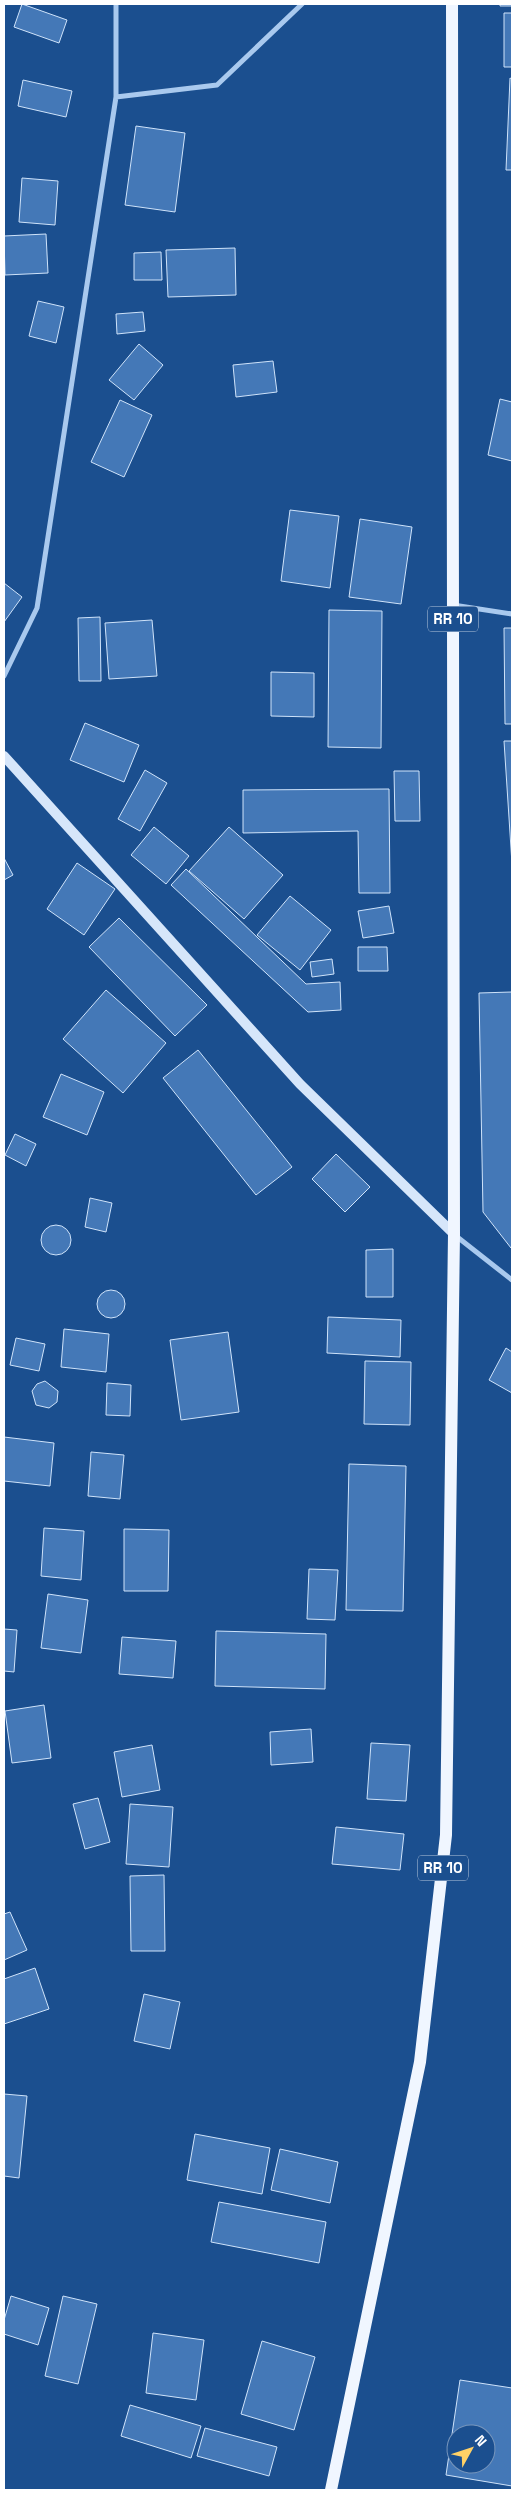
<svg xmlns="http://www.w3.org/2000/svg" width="516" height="2494" font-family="'Space Grotesk',sans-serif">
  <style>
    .building { fill: #4478b7; stroke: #cfe3fa; fill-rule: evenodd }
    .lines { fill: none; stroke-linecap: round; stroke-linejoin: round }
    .street { stroke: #a9c9ee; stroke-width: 5 }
    .secondary { stroke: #d6e6fa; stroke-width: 10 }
    .primary { stroke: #f0f6ff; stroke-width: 12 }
    .labels { text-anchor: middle; stroke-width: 4; stroke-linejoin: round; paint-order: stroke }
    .shield { fill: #1b4f8f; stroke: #bbcadd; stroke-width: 1 }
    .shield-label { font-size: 15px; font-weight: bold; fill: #fff }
  </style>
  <rect width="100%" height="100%" fill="#1b4f8f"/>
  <path class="building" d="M22,4L67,20L59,43L14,27Z
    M500,4H512V6H500Z
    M504,13H512V67H504Z
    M510,78L512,79V170H506Z
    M23,80L72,91L66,117L18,106Z
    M136,126L185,133L175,212L125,205Z
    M22,178L58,181L55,225L19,222Z
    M46,234L48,273L5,275L4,236Z
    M235,248L236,295L168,297L166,250Z
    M161,252L162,280H134V253Z
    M38,301L64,307L56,343L29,336Z
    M143,312L145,331L117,334L116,314Z
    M139,344L163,365L134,400L109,380Z
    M273,361L277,392L236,397L233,365Z
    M500,399L512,402V461L488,455Z
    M120,400L152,415L124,477L91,462Z
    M290,510L339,516L330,588L281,581Z
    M360,519L412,527L401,604L349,597Z
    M4,583L22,597L4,622Z
    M329,610L382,611L381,748L328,747Z
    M100,617L101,681H79L78,618Z
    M152,620L157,676L109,679L105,623Z
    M504,628H512V724H505Z
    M271,672L314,673V717L271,716Z
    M85,723L139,745L124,782L70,760Z
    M504,741H512V864Z
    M145,770L167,783L140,831L118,819Z
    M394,771H419L420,821H395Z
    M389,789L390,893H359L358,831L243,833V790Z
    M154,827L189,856L166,884L131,855Z
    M229,827L283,875L244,919L189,871Z
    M4,858L13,875L4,880Z
    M77,863L115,889L84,935L47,909Z
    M186,869L306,984L340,982L341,1010L308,1012L171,885Z
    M290,896L331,930L300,970L257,935Z
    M389,906L394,933L363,938L358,911Z
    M119,918L207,1005L175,1036L89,947Z
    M358,947H387L388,971H358Z
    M332,959L334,974L312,977L310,962Z
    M106,990L166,1043L123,1093L63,1039Z
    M512,992V1246L511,1248L483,1212L479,993Z
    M198,1050L292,1167L256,1195L163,1078Z
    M61,1074L104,1092L87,1135L43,1117Z
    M15,1134L36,1144L26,1166L5,1155Z
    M336,1154L370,1187L345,1212L312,1179Z
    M90,1198L112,1203L106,1232L85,1227Z
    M41 1240a15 15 0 1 1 30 0a15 15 0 1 1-30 0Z
    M393,1249V1297H366V1250Z
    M97 1304a14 14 0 1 1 28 0a14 14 0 1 1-28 0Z
    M328,1317L401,1320L400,1357L327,1353Z
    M64,1329L109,1334L106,1372L61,1367Z
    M228,1332L239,1412L181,1420L170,1340Z
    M16,1338L45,1344L39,1371L10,1365Z
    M506,1348L512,1352V1393L489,1380Z
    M365,1361L411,1362L410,1425L364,1424Z
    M45,1381L58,1391L57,1402L49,1408L36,1405L32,1391L37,1384Z
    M107,1383L131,1385L130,1416L106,1415Z
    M4,1437L54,1443L50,1486L4,1481Z
    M91,1452L124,1455L120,1499L88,1496Z
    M349,1464L406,1466L403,1611L346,1610Z
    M44,1528L84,1531L81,1580L41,1576Z
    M124,1529L169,1530L168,1591H124Z
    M309,1569L338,1570L335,1620L307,1619Z
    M48,1594L88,1600L81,1653L41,1648Z
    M4,1629L17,1630L14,1672L4,1671Z
    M216,1631L326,1634L325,1689L215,1686Z
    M122,1637L176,1641L173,1678L119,1674Z
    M44,1705L51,1758L12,1763L5,1711Z
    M311,1729L313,1762L271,1765L270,1732Z
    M371,1743L410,1745L406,1801L367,1799Z
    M152,1745L160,1790L122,1797L114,1752Z
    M98,1798L110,1842L85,1849L73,1804Z
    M130,1804L173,1807L169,1867L126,1864Z
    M336,1827L404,1834L400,1870L332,1864Z
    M164,1875L165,1951H131L130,1876Z
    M10,1912L27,1950L4,1960V1914Z
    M35,1968L49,2009L4,2024V1979Z
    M144,1994L180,2002L170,2049L134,2041Z
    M4,2094L27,2096L19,2178L4,2176Z
    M195,2134L270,2148L262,2194L187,2180Z
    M280,2149L338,2162L330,2203L271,2190Z
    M219,2202L326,2222L319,2263L211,2242Z
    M11,2296L49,2308L38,2345L4,2334V2320Z
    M63,2296L97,2304L78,2384L45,2376Z
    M153,2333L204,2340L196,2400L146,2393Z
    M262,2341L315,2357L294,2430L241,2414Z
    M460,2380L512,2388V2486L446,2475ZM456,2434H486V2464H456Z
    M130,2405L201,2426L191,2458L121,2436Z
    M205,2428L277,2447L269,2476L197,2456Z"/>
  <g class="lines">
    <path class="street" d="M116,97L217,85L302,4
      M453,605L512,614
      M4,676L37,608L116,97V4
      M456,1236L512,1280"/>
    <path class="secondary" d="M4,756L300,1084L454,1234"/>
    <path class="primary" d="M331,2490L420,2062L446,1835L454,1234L452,4"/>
  </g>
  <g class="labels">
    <g class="shield">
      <rect x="428" y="606.5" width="50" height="25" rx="4"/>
      <rect x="418" y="1855.5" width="50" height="25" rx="4"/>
    </g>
    <g class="shield-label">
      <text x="453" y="624">RR 10</text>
      <text x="443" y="1873">RR 10</text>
    </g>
  </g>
  <rect width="516" height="2494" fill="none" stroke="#ffffff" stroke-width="10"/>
  <g transform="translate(471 2449) rotate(50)"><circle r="24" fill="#1b4f8f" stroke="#7695bc"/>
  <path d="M0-4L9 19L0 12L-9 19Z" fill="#ffd166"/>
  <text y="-8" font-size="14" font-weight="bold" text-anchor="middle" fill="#ffffff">N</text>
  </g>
</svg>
